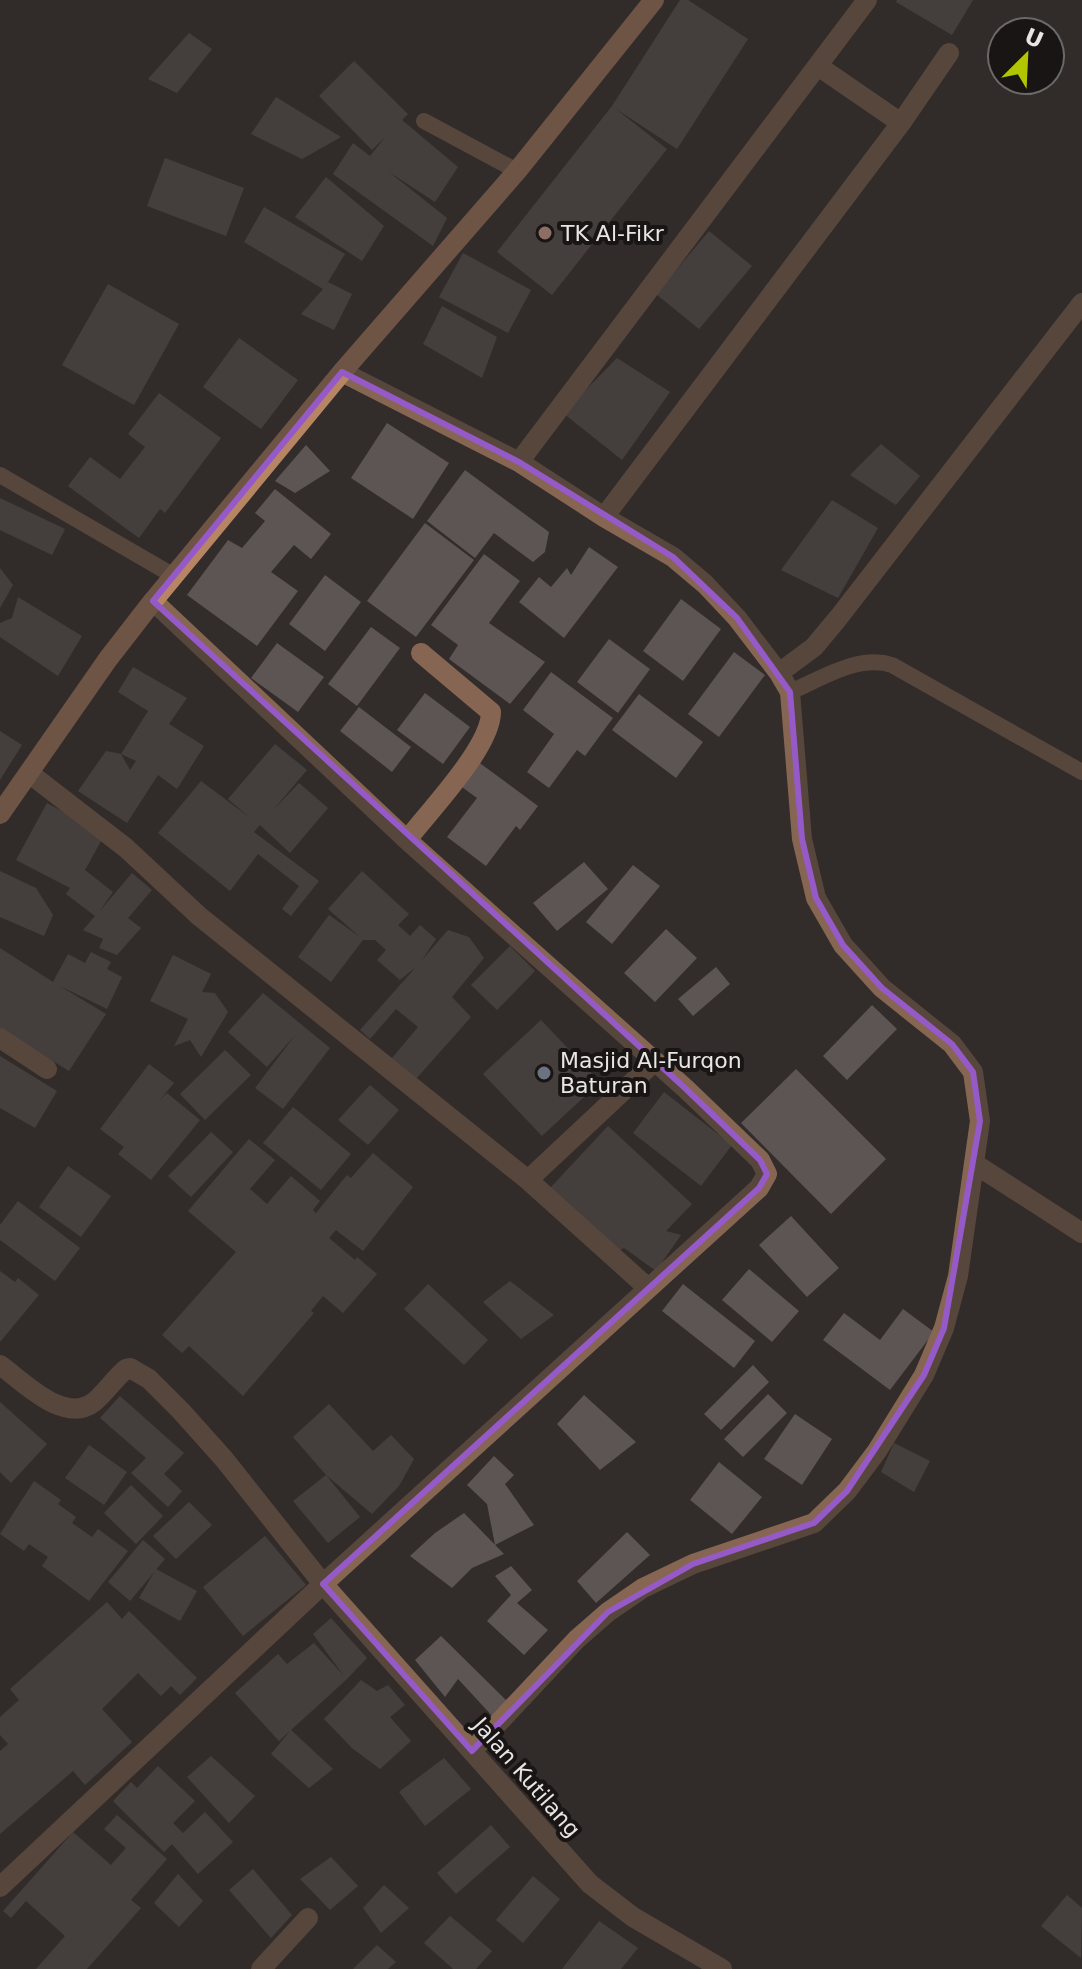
<svg xmlns="http://www.w3.org/2000/svg" width="1082" height="1969" font-family="'DejaVu Sans',sans-serif">
  <style>
    .building { fill: #5c5553 }
    .lines { fill: none; stroke-linecap: round; stroke-linejoin: round }
    .lane { stroke: #866652; stroke-width: 16 }
    .street { stroke: #866652; stroke-width: 20 }
    .secondary { stroke: #b88564; stroke-width: 20 }
    .marked { fill: none; stroke: #965ac8; stroke-width: 6; stroke-linejoin: round }
    .education-dot { fill: #8d6e63; stroke: #181514; stroke-width: 3 }
    .worship-dot { fill: #6b7280; stroke: #181514; stroke-width: 3 }
    .labels { text-anchor: middle; stroke-width: 8; stroke-linejoin: round; paint-order: stroke }
    .poi-label { font-size: 22px; fill: #e8e5e3; stroke: #181514; text-anchor: start }
    .street-label { font-size: 22px; fill: #e8e5e3; stroke: #181514 }
  </style>
  <rect width="100%" height="100%" fill="#322c2a"/>
  <path class="building" d="M680,0H688L748,39L677,149L616,109L667,149L552,295L497,252L612,106Z
    M897,0H973L952,35L896,2Z
    M189,33L212,49L177,93L148,79Z
    M354,61L408,114L402,120L458,167L435,202L389,172L447,218L433,246L333,174L353,143L370,156L386,136L372,150L319,96Z
    M276,97L341,137L302,159L251,134Z
    M165,158L244,188L226,236L147,206Z
    M326,177L384,226L362,261L295,217Z
    M264,207L345,254L328,282L352,294L334,330L301,314L323,289L244,242Z
    M709,231L752,266L699,329L656,294Z
    M463,253L531,290L508,333L439,297Z
    M108,284L179,324L134,405L62,365Z
    M442,306L497,337L482,378L423,344Z
    M239,338L298,380L261,429L203,387Z
    M617,358L670,392L622,460L563,413Z
    M159,393L221,438L165,513L160,509L139,538L68,486L90,457L120,479L145,447L128,434Z
    M387,423L449,463L413,519L351,478Z
    M881,444L920,476L896,505L850,475Z
    M306,445L330,471L295,493L275,481Z
    M465,470L549,532L545,552L533,562L494,533L475,558L427,521Z
    M275,489L331,534L311,559L294,545L271,572L298,591L257,646L187,595L228,540L242,548L265,521L255,513Z
    M0,498L65,529L52,555L0,530Z
    M832,500L878,528L838,598L781,570Z
    M425,523L474,560L416,637L367,601Z
    M589,547L618,567L564,638L519,602L539,577L551,587L567,568L571,575Z
    M484,554L520,581L489,623L545,662L510,704L449,659L458,645L431,625Z
    M0,568L13,585L0,608Z
    M325,575L361,602L325,651L289,624Z
    M18,597L82,636L58,676L0,637V623L12,618Z
    M681,599L721,629L683,681L643,651Z
    M371,627L400,648L357,706L328,684Z
    M609,639L650,669L618,713L577,682Z
    M277,643L324,677L298,712L251,678Z
    M734,652L765,675L719,737L688,714Z
    M133,667L187,698L169,724L204,746L177,789L158,775L127,823L78,791L106,751L121,754L130,770L136,761L121,754L148,711L118,692Z
    M551,672L613,718L585,756L577,750L549,788L527,772L554,734L523,710Z
    M425,693L470,727L443,764L397,730Z
    M639,694L703,742L676,778L612,730Z
    M359,707L411,747L392,772L340,731Z
    M0,731L22,745L0,780Z
    M275,744L307,770L273,810L299,783L328,808L290,853L260,825L254,832L319,881L291,916L282,909L299,886L258,854L230,891L158,833L201,781L249,817L228,799Z
    M473,758L538,806L520,830L516,826L486,866L447,837L477,798L455,782Z
    M47,803L105,834L85,870L113,892L99,912L132,873L152,890L128,918L141,928L117,955L99,948L103,939L83,930L95,916L66,894L70,888L16,860Z
    M584,862L608,889L557,931L533,903Z
    M633,865L660,886L612,944L586,922Z
    M0,871L36,888L53,915L44,936L0,917Z
    M362,871L409,914L398,925L410,936L420,925L436,939L422,960L448,930L469,937L484,958L452,997L471,1017L416,1079L392,1058L418,1027L396,1009L370,1039L360,1030L416,967L400,980L377,960L386,950L375,940H363L331,982L298,957L329,915L360,937L328,909Z
    M666,929L697,958L655,1002L624,973Z
    M510,946L535,971L497,1010L471,985Z
    M0,948L53,982L68,954L85,963L91,952L111,962L107,969L122,977L107,1009L60,986L106,1014L69,1071L0,1028Z
    M173,955L211,974L202,992L215,993L228,1012L201,1057L190,1040L174,1046L188,1019L150,1001Z
    M716,967L730,984L693,1016L678,999Z
    M263,993L330,1048L283,1109L255,1088L296,1034L267,1067L228,1032Z
    M872,1005L897,1029L847,1080L823,1056Z
    M541,1020L600,1082L542,1136L483,1074Z
    M225,1050L251,1075L205,1120L180,1094Z
    M0,1056L57,1091L35,1128L0,1108Z
    M149,1064L174,1083L159,1101L167,1093L200,1120L151,1180L118,1154L124,1147L100,1129Z
    M796,1069L886,1159L831,1214L741,1123Z
    M370,1085L399,1110L368,1145L338,1120Z
    M664,1092L732,1145L701,1186L633,1133Z
    M293,1107L351,1154L321,1190L263,1143Z
    M608,1126L692,1204L666,1231L681,1235L656,1271L624,1248L618,1251L550,1188Z
    M211,1132L233,1152L191,1197L168,1176Z
    M249,1139L275,1160L250,1189L267,1204L291,1176L320,1201L313,1210L316,1213L347,1175L351,1178L373,1153L413,1187L363,1251L336,1230L329,1238L355,1260L357,1257L377,1274L343,1313L323,1296L311,1311L314,1313L243,1396L189,1346L182,1353L162,1335L236,1252L188,1211Z
    M68,1166L111,1196L81,1237L39,1207Z
    M18,1201L80,1248L55,1281L0,1240V1225Z
    M791,1216L839,1268L807,1297L759,1245Z
    M749,1269L799,1311L772,1342L722,1300Z
    M0,1271L15,1282L18,1278L39,1295L0,1342Z
    M510,1281L554,1315L521,1339L483,1302Z
    M428,1284L488,1340L464,1365L404,1309Z
    M683,1284L755,1341L734,1368L662,1311Z
    M903,1309L934,1332L890,1390L823,1340L844,1313L880,1340Z
    M753,1365L769,1382L721,1430L704,1414Z
    M768,1394L787,1413L743,1457L724,1439Z
    M584,1395L636,1442L600,1470L557,1424Z
    M120,1396L184,1453L164,1474L182,1491L168,1507L131,1473L146,1458L100,1418Z
    M0,1402L47,1444L11,1483L0,1472Z
    M329,1404L373,1451L391,1435L414,1459L399,1486L372,1514L326,1475L293,1437Z
    M795,1414L832,1439L802,1485L764,1459Z
    M894,1443L930,1461L914,1492L881,1472Z
    M89,1445L127,1472L104,1505L65,1478Z
    M494,1456L514,1475L505,1484L534,1525L495,1545L487,1504L467,1485Z
    M719,1462L762,1497L732,1534L690,1500Z
    M326,1475L360,1517L328,1543L293,1501Z
    M34,1481L61,1500L58,1504L76,1517L72,1523L92,1537L98,1529L128,1551L89,1601L42,1566L48,1557L29,1544L24,1551L0,1534Z
    M131,1485L163,1516L136,1544L104,1513Z
    M189,1502L212,1525L176,1559L153,1536Z
    M464,1513L504,1554L472,1568L452,1588L410,1556L435,1533Z
    M627,1532L650,1555L596,1603L577,1581Z
    M265,1536L306,1585L243,1636L203,1587Z
    M143,1540L165,1559L130,1601L108,1582Z
    M511,1566L532,1590L517,1603L548,1630L524,1655L487,1621L511,1595L495,1576Z
    M156,1569L197,1591L180,1621L139,1598Z
    M107,1602L122,1619L129,1611L197,1678L180,1695L171,1686L161,1696L138,1673L102,1709L132,1742L85,1785L73,1771L0,1834V1751L8,1744L0,1735V1717L19,1700L10,1689Z
    M331,1618L367,1658L347,1679L279,1741L235,1693L278,1654L287,1664L314,1643L344,1676L313,1634Z
    M441,1636L507,1701L494,1718L458,1679L445,1697L415,1660Z
    M361,1680L377,1691L388,1685L405,1705L390,1717L411,1741L380,1769L352,1748L324,1719Z
    M291,1730L333,1769L309,1788L271,1754Z
    M211,1756L255,1796L229,1823L187,1777Z
    M444,1758L471,1789L425,1826L399,1792Z
    M158,1766L195,1801L173,1823L183,1833L205,1812L233,1842L198,1874L172,1844L164,1852L113,1801L131,1782L137,1788Z
    M117,1815L167,1859L131,1900L141,1908L87,1969H36L65,1936L26,1901L11,1918L3,1911L73,1832L111,1865L126,1848L104,1829Z
    M491,1825L510,1847L456,1894L437,1873Z
    M331,1857L358,1886L330,1910L300,1879Z
    M253,1869L292,1915L271,1938L229,1890Z
    M178,1874L203,1901L179,1927L154,1903Z
    M533,1876L560,1899L523,1943L496,1920Z
    M384,1885L409,1908L381,1933L363,1908Z
    M1067,1895L1082,1908L1081,1958L1041,1926Z
    M450,1916L492,1951L476,1969H453L424,1943Z
    M599,1921L638,1948L621,1969H562Z
    M377,1945L396,1962L388,1969H353Z"/>
  <g class="lines">
    <path class="lane" d="M424,121L517,171
      M0,475L174,576
      M790,692C821,679 858,654 892,665L1082,772"/>
    <path class="street" d="M818,66L901,123
      M342,372L519,462L604,517L673,557L705,584L737,618L779,673L790,692L802,839L816,898L843,945L882,988L952,1044L973,1072L980,1121L958,1276L944,1328L924,1375L877,1451L847,1491L814,1523L693,1564L643,1588L608,1612L577,1639L472,1751
      M519,462L867,0
      M604,517L901,123L949,53
      M779,673L814,647L839,617L1082,303
      M29,773L126,848L199,916L528,1180L648,1288
      M407,840C430,810 491,747 491,712L421,653
      M0,1038L47,1069
      M975,1164L1082,1233
      M528,1180L654,1062
      M0,1365C24,1382 64,1425 94,1402C106,1392 114,1379 126,1369L130,1368L149,1379L181,1411L224,1459L323,1584L590,1884L633,1917L722,1969
      M0,1887L323,1584L759,1188L767,1174L760,1160L686,1089L407,840L153,601
      M261,1969L308,1918"/>
    <path class="secondary" d="M0,814L108,659L153,601L342,372L517,171L654,0"/>
  </g>
  <path d="M0 0H1082V1969H0ZM342,372L519,462L673,557L737,618L790,692L802,839L816,898L843,945L882,988L952,1044L973,1072L980,1121L944,1328L924,1375L847,1491L814,1523L693,1564L608,1612L472,1751L323,1584L759,1188L767,1174L760,1160L686,1089L153,601Z" fill="#322c2a" fill-opacity=".55" fill-rule="evenodd"/>
  <path class="marked" d="M342,372L519,462L673,557L737,618L790,692L802,839L816,898L843,945L882,988L952,1044L973,1072L980,1121L944,1328L924,1375L847,1491L814,1523L693,1564L608,1612L472,1751L323,1584L759,1188L767,1174L760,1160L686,1089L153,601Z"/>
  <circle class="education-dot" cx="545" cy="233" r="8"/>
  <circle class="worship-dot" cx="544" cy="1073" r="8"/>
  <g class="labels">
    <g class="poi-label">
      <text x="561" y="241">TK Al-Fikr</text>
      <text x="560" y="1068">Masjid Al-Furqon<tspan x="560" dy="25">Baturan</tspan></text>
    </g>
    <g class="street-label">
      <text transform="translate(527 1777) rotate(49)" y="8">Jalan Kutilang</text>
    </g>
  </g>
  <g transform="translate(1026 56) rotate(24)"><circle r="38" fill="#181514" stroke="#6b6867" stroke-width="2"/>
  <path d="M0-6L14 30L0 20L-14 30Z" fill="#b1c500"/>
  <text y="-12" font-size="22" font-weight="bold" text-anchor="middle" fill="#e8e5e3">U</text>
  </g>
</svg>
